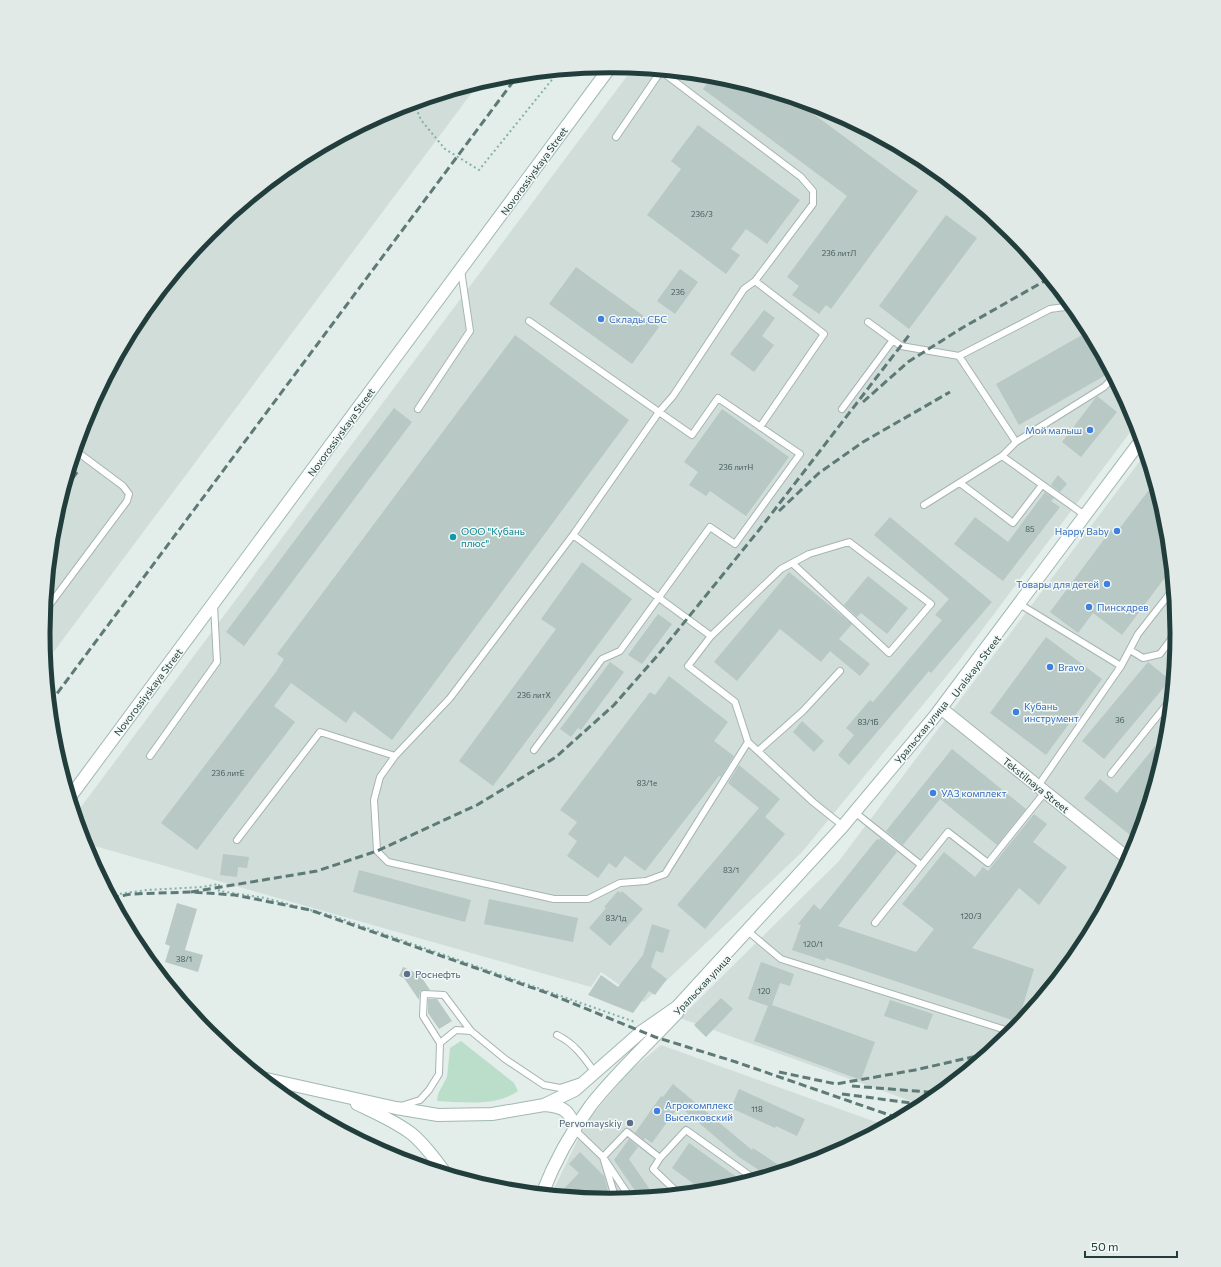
<svg xmlns="http://www.w3.org/2000/svg" width="1221" height="1267" font-family="Commissioner,sans-serif">
  <style>
    .built { fill: #d1ddd9 }
    .green { fill: #bbdecb }
    .building { fill: #b8c8c4 }
    .lines { fill: none; stroke-linecap: round; stroke-linejoin: round }
    .lane-casing { stroke: #a5b5b2; stroke-width: 8 }
    .street-casing { stroke: #a5b5b2; stroke-width: 14 }
    .secondary-casing { stroke: #a1b9b4; stroke-width: 14 }
    .path { stroke: #83b1aa; stroke-width: 2; stroke-dasharray: 2 3; stroke-linecap: butt }
    .lane { stroke: #fff; stroke-width: 6 }
    .street { stroke: #fff; stroke-width: 12 }
    .secondary { stroke: #fff; stroke-width: 12 }
    .rail { stroke: #5d7a77; stroke-width: 3; stroke-dasharray: 8 4; stroke-linecap: butt }
    .shop-dot { fill: #3f7fe0; stroke: #f3f9f7; stroke-width: 1.5 }
    .culture-dot { fill: #0f9aa8; stroke: #f3f9f7; stroke-width: 1.5 }
    .service-dot { fill: #5c6f8a; stroke: #f3f9f7; stroke-width: 1.5 }
    .labels { text-anchor: middle; stroke-width: 3; stroke-linejoin: round; paint-order: stroke }
    .number-label { font-size: 8px; fill: #48605e }
    .street-label { font-size: 10px; fill: #223e3c; stroke: #f3f9f7 }
    .shop-label { font-size: 10px; fill: #366cbe; stroke: #f3f9f7; text-anchor: start }
    .culture-label { font-size: 10px; fill: #0d838f; stroke: #f3f9f7; text-anchor: start }
    .service-label { font-size: 10px; fill: #4e5e75; stroke: #f3f9f7; text-anchor: start }
    .rim { fill: none; stroke: #223e3c; stroke-width: 5 }
  </style>
  <rect width="100%" height="100%" fill="#e3edea"/>
  <path class="built" d="M633,68L721,77L828,109L926,162L1012,232L1082,318L1137,423L958,662L802,852L644,1002L601,972L591,987L84,843L75,815Z
    M479,83L46,662L43,633L54,523L86,416L139,318L209,232L295,162L394,109Z
    M1146,453L1167,523L1178,634L1167,744L1135,851L1082,949L1012,1035L925,1106L680,1018L839,861Z
    M661,1045L887,1126L827,1158L721,1190L610,1201L551,1195L580,1135L593,1114L631,1070Z"/>
  <path class="green" d="M461,1041L514,1083L518,1091C496,1107 463,1102 437,1101L438,1094L447,1077L450,1048Z"/>
  <path class="building" d="M713,76L721,77L793,99L918,191L831,309L826,305L819,314L792,295L799,286L787,277L847,196L703,89Z
    M698,125L800,200L767,244L746,229L731,249L740,255L726,274L647,215L681,169L671,161Z
    M946,215L977,238L909,329L879,306Z
    M576,267L659,327L632,364L549,304Z
    M680,269L698,282L675,314L657,301Z
    M764,310L775,318L762,336L774,345L754,372L730,354Z
    M1089,331L1111,372L1019,425L996,384Z
    M515,335L629,420L392,740L354,711L346,723L291,683L274,706L295,722L197,850L161,823L276,672L284,659L277,654Z
    M1097,396L1117,412L1081,457L1062,442Z
    M394,408L412,422L244,646L226,632Z
    M722,409L789,457L746,516L710,491L706,496L689,485L698,472L684,462Z
    M1058,475L1067,484L1060,492L1051,485Z
    M1155,482L1167,523L1172,568L1122,635L1093,613L1078,633L1050,612L1111,530L1116,533Z
    M1045,492L1054,498L1051,501L1060,507L1003,581L954,544L975,517L1008,542Z
    M890,517L992,602L931,673L929,671L849,765L838,755L854,735L846,728L870,700L873,702L942,620L935,615L949,599L874,535Z
    M582,562L632,599L493,786L459,761L556,629L541,619Z
    M789,572L852,624L839,639L870,664L860,676L830,651L821,662L780,629L737,681L714,662Z
    M868,576L908,608L887,634L861,613L857,617L844,605Z
    M658,614L672,624L642,664L628,655Z
    M1046,637L1102,679L1046,755L990,713Z
    M610,662L624,672L581,730L578,728L571,737L560,729Z
    M1148,662L1170,680L1104,759L1082,741Z
    M669,676L728,722L714,741L734,756L721,777L719,776L645,871L625,856L616,868L609,863L598,878L567,856L577,841L568,834L577,822L560,810L650,692L655,695Z
    M802,721L824,741L814,752L793,732Z
    M1169,729L1167,744L1145,817L1130,835L1084,798L1100,779L1117,793Z
    M952,749L1026,809L997,845L940,799L903,845L886,831Z
    M739,765L780,799L765,817L785,834L705,929L677,905L759,808L728,783Z
    M1034,814L1047,824L1033,842L1067,867L1039,905L1019,888L972,948L1034,969L1018,1022L826,958L825,961L792,950L801,925L798,924L814,904L820,910L877,839L879,840L880,838L897,852L838,926L916,952L934,929L902,904L944,852L975,877L983,867L988,871Z
    M223,854L249,857L247,868L238,867L237,877L220,875Z
    M359,870L471,900L465,922L353,892Z
    M618,891L621,893L622,891L643,909L610,946L589,928L606,908L604,907Z
    M489,899L578,918L573,942L484,924Z
    M177,903L197,909L185,950L203,955L198,972L165,962L170,946L165,944Z
    M652,924L670,930L663,953L656,951L651,967L667,979L655,995L649,991L633,1013L588,995L601,975L618,987L643,955Z
    M761,962L794,974L790,986L780,983L772,1005L875,1042L861,1080L754,1041L768,1006L748,999Z
    M403,967L420,975L430,990L420,991L419,1000L404,978L399,976Z
    M721,998L733,1009L706,1037L694,1025Z
    M428,999H437L452,1021L439,1029L428,1013Z
    M890,1000L933,1014L927,1030L884,1016Z
    M673,1084L752,1150L753,1148L786,1170L768,1176L739,1157L679,1106L652,1143L645,1138L644,1140L635,1133L661,1096L663,1097Z
    M739,1089L805,1119L797,1136L776,1126L775,1128L731,1108Z
    M629,1139L638,1147L629,1159L655,1197L640,1198L614,1160Z
    M689,1143L745,1183L721,1190L705,1192L672,1168Z
    M580,1152L604,1176L611,1201L557,1196L579,1173L569,1164Z"/>
  <g class="lines">
    <g class="lane-casing">
      <path id="lane" d="M616,137L661,71
        M755,281L824,334L760,427
        M529,321L659,412L673,396L744,289L755,281L813,204V191L801,177L661,71
        M868,322L901,346L959,356L1016,442L1002,456L924,505
        M959,356L1050,309L1072,306
        M418,409L470,331L461,270
        M842,409L893,340
        M1016,442L1104,387L1114,377
        M1002,456L1086,516
        M960,483L1013,523L1042,485
        M573,535L711,636L688,666L735,702L748,742L813,802L843,826
        M1021,605L1121,666
        M45,611L127,501L129,494L123,486L76,451
        M711,636L781,569L809,554L849,542L931,604L889,653L792,563
        M1130,650L1143,658L1160,654L1178,630
        M534,750L602,659L620,651L710,527L735,544L800,454L718,398L692,435L659,412L573,535L450,698L395,756L380,777L374,800L377,851L388,862L554,899H588L620,883L646,881L665,874L748,742
        M758,751L803,711L840,671
        M150,756L217,662L214,605
        M1111,774L1172,698
        M1038,786L1121,666L1138,634L1174,588
        M857,814L921,865
        M237,840L320,732L395,756
        M875,923L948,832L988,863L1045,792
        M750,933L781,959L1012,1032
        M557,1035C574,1043 584,1057 595,1073L593,1074
        M440,1043L456,1030L471,1031
        M401,1106L420,1100L429,1090L439,1074L440,1043L423,1016L424,994L444,995L471,1031L505,1059L544,1085L560,1088L578,1082
        M575,1130L603,1157L616,1200
        M660,1158L686,1130L756,1180
        M631,1199L603,1157L627,1132L660,1158L653,1169L679,1194"/>
    </g>
    <g class="street-casing">
      <path id="street" d="M943,710L1130,860"/>
    </g>
    <g class="secondary-casing">
      <path id="secondary" d="M70,797L611,66
        M262,1078L396,1108L438,1115L492,1114L544,1105L575,1090L641,1032L677,1007L843,826L935,716L1142,439
        M357,1104C376,1113 395,1121 412,1134C425,1145 436,1160 446,1174
        M545,1105C564,1107 570,1110 575,1130
        M542,1194C554,1163 571,1132 591,1105C617,1072 648,1044 677,1013"/>
    </g>
    <path class="path" d="M414,103L421,120L445,149L479,170L559,71
      M110,895L147,890L202,887L219,884V891L265,898L333,916L635,1022"/>
    <use href="#lane" class="lane"/>
    <use href="#street" class="street"/>
    <use href="#secondary" class="secondary"/>
    <path class="rail" d="M863,402L908,362L962,328L1048,279
      M65,488L78,471
      M779,511L819,473L863,442L950,392
      M50,703L518,75
      M191,892L317,871L377,851L477,805L556,757L614,705L657,656L759,530L910,334
      M111,898L131,894L191,892L235,895L310,910L550,994L655,1037L736,1062L901,1119
      M779,1072L836,1084L915,1070L990,1053
      M852,1086L941,1093
      M842,1094L927,1105"/>
  </g>
  <g class="shop-dot">
    <circle cx="601" cy="319" r="4"/>
    <circle cx="1090" cy="430" r="4"/>
    <circle cx="1117" cy="531" r="4"/>
    <circle cx="1107" cy="584" r="4"/>
    <circle cx="1089" cy="607" r="4"/>
    <circle cx="1050" cy="667" r="4"/>
    <circle cx="1016" cy="712" r="4"/>
    <circle cx="933" cy="793" r="4"/>
    <circle cx="657" cy="1111" r="4"/>
  </g>
  <circle class="culture-dot" cx="453" cy="537" r="4"/>
  <g class="service-dot">
    <circle cx="407" cy="974" r="4"/>
    <circle cx="630" cy="1123" r="4"/>
  </g>
  <g class="labels">
    <g class="number-label">
      <text x="702" y="217">236/3</text>
      <text x="839" y="256">236 литЛ</text>
      <text x="678" y="295">236</text>
      <text x="736" y="470">236 литН</text>
      <text x="1030" y="532">85</text>
      <text x="534" y="698">236 литХ</text>
      <text x="1120" y="723">36</text>
      <text x="868" y="725">83/1Б</text>
      <text x="228" y="776">236 литЕ</text>
      <text x="647" y="786">83/1е</text>
      <text x="731" y="873">83/1</text>
      <text x="971" y="919">120/3</text>
      <text x="616" y="921">83/1д</text>
      <text x="813" y="947">120/1</text>
      <text x="184" y="962">38/1</text>
      <text x="764" y="994">120</text>
      <text x="757" y="1112">118</text>
    </g>
    <g class="street-label">
      <text transform="translate(534 171) rotate(-54)" y="4">Novorossiyskaya Street</text>
      <text transform="translate(341 432) rotate(-54)" y="4">Novorossiyskaya Street</text>
      <text transform="translate(976 666) rotate(-53)" y="4">Uralskaya Street</text>
      <text transform="translate(148 692) rotate(-53)" y="4">Novorossiyskaya Street</text>
      <text transform="translate(921 732) rotate(-51)" y="4">Уральская улица</text>
      <text transform="translate(1036 785) rotate(39)" y="4">Tekstilnaya Street</text>
      <text transform="translate(702 985) rotate(-47)" y="4">Уральская улица</text>
    </g>
    <g class="shop-label">
      <text x="609" y="323">Склады СБС</text>
      <text x="1082" y="434" text-anchor="end">Мой малыш</text>
      <text x="1109" y="535" text-anchor="end">Happy Baby</text>
      <text x="1099" y="588" text-anchor="end">Товары для детей</text>
      <text x="1097" y="611">Пинскдрев</text>
      <text x="1058" y="671">Bravo</text>
      <text x="1024" y="710">Кубань<tspan x="1024" dy="12">инструмент</tspan></text>
      <text x="941" y="797">УАЗ комплект</text>
      <text x="665" y="1109">Агрокомплекс<tspan x="665" dy="12">Выселковский</tspan></text>
    </g>
    <g class="culture-label">
      <text x="461" y="535">ООО "Кубань<tspan x="461" dy="12">плюс"</tspan></text>
    </g>
    <g class="service-label">
      <text x="415" y="978">Роснефть</text>
      <text x="622" y="1127" text-anchor="end">Pervomayskiy</text>
    </g>
  </g>
  <path d="M0 0H1221V1267H0ZM50 633a560 560 0 1 1 1120 0a560 560 0 1 1-1120 0Z" fill="#e2eae8" fill-rule="evenodd"/>
  <path class="rim" d="M50 633a560 560 0 1 1 1120 0a560 560 0 1 1-1120 0Z"/>
  <path d="M1085 1251v6h92v-6" fill="none" stroke="#223e3c" stroke-width="2"/>
  <text x="1091" y="1251" font-size="12" fill="#223e3c" stroke="#f3f9f7" stroke-width="3" paint-order="stroke">50 m</text>
</svg>
